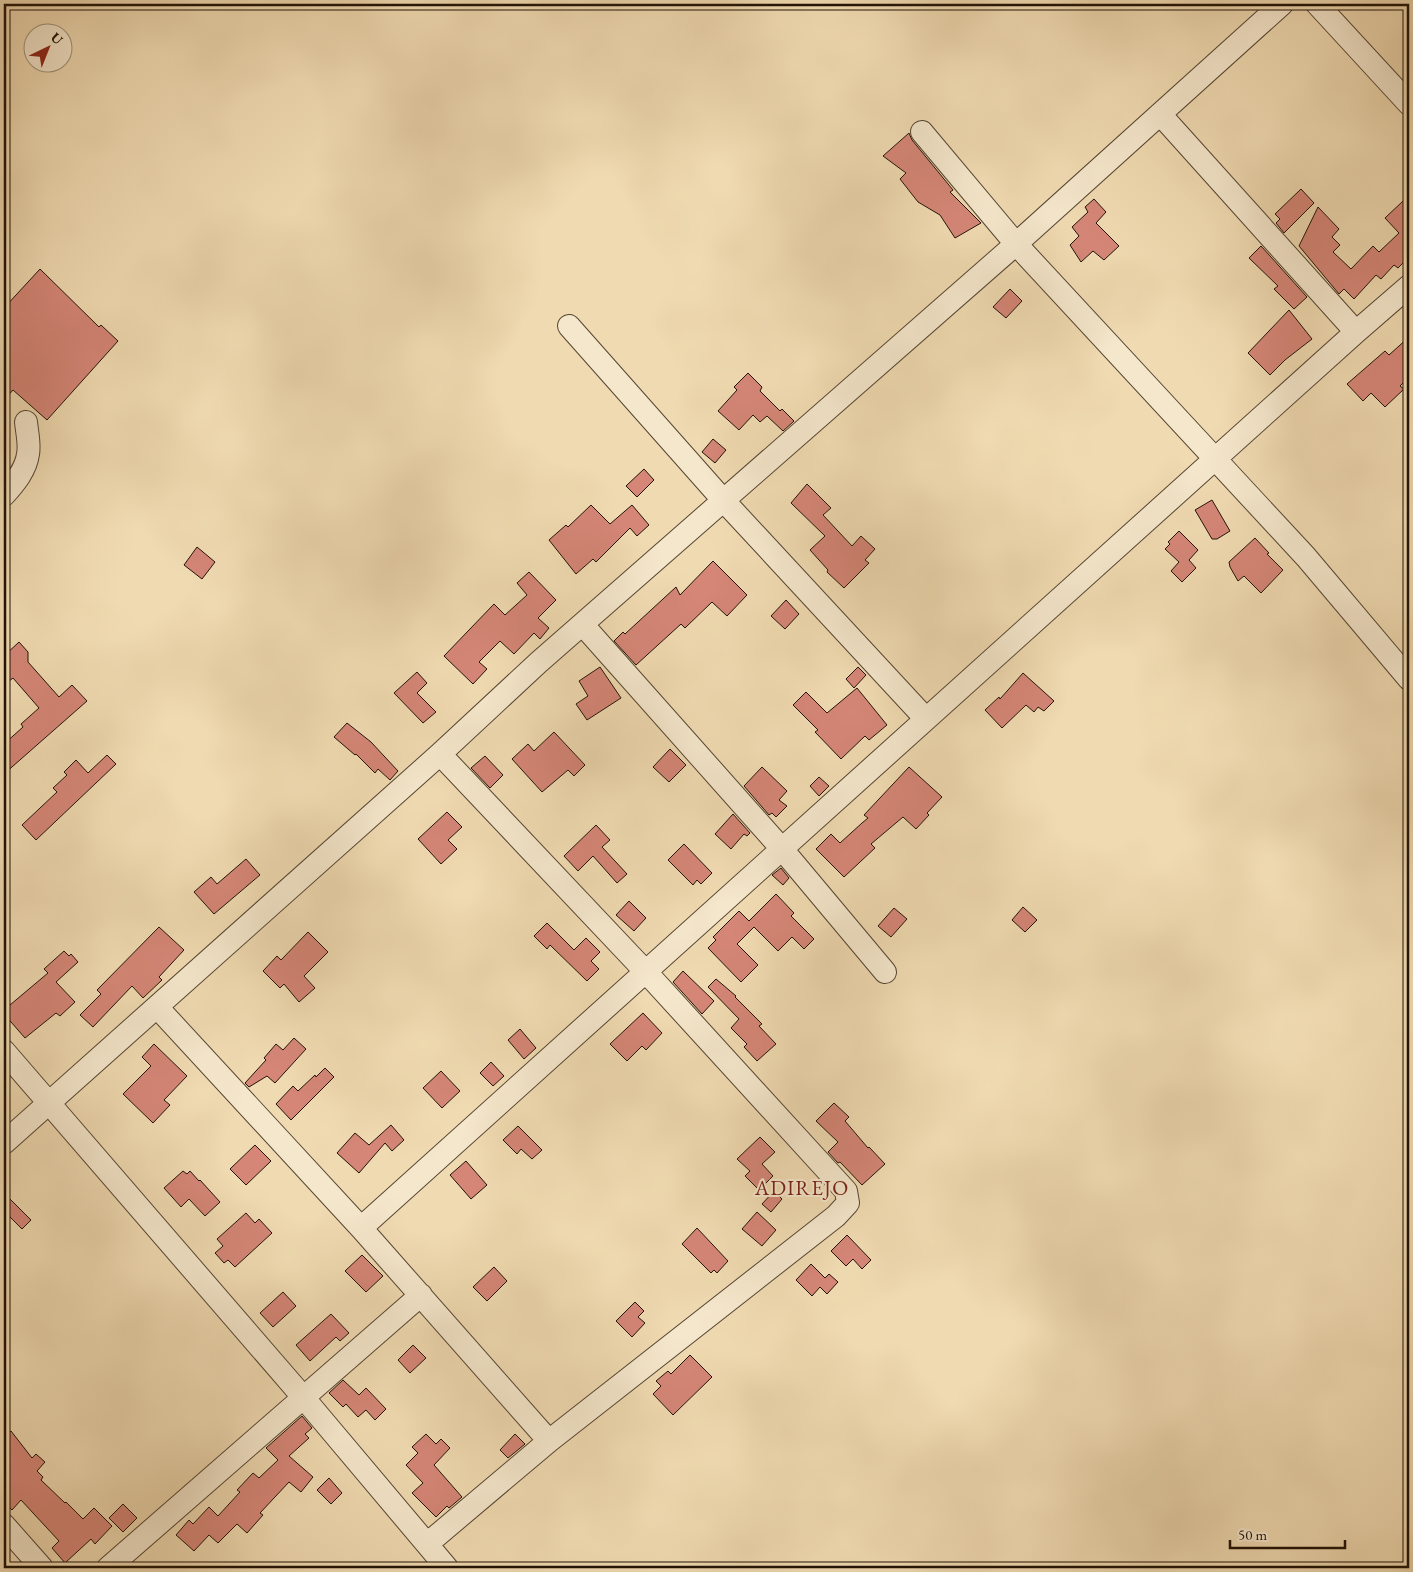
<svg xmlns="http://www.w3.org/2000/svg" width="1413" height="1572" font-family="'EB Garamond',serif">
  <style>
    .building { fill: #d58677; stroke: #211307 }
    .lines { fill: none; stroke-linecap: round; stroke-linejoin: round }
    .minor-casing { stroke: #554532; stroke-width: 24 }
    .minor { stroke: #f5e7cc; stroke-width: 22 }
    .labels { text-anchor: middle; stroke-width: 4; stroke-linejoin: round; paint-order: stroke }
    .quarter-label { font-size: 21px; letter-spacing: 1px; fill: #7a1f14; stroke: #f5e7cc }
  </style>
  <rect width="100%" height="100%" fill="#f0dab1"/>
  <filter id="stains"><feTurbulence type="fractalNoise" baseFrequency=".004" numOctaves="4"/><feColorMatrix values="0 0 0 0 .2 0 0 0 0 .09 0 0 0 0 .02 0 0 0 .5 -.17"/></filter>
  <radialGradient id="worn" r=".72"><stop offset=".6" stop-color="#630" stop-opacity="0"/><stop offset="1" stop-color="#630" stop-opacity=".3"/></radialGradient>
  <path class="building" d="M909,133L912,140L953,190L950,192L981,223L955,238L940,215L918,202L900,179L906,173L883,156Z
    M1301,189L1314,203L1284,233L1276,223L1280,219L1275,214Z
    M1094,199L1106,212L1096,223L1119,246L1104,260L1093,251L1081,262L1070,245L1079,236L1072,227L1088,212L1085,207Z
    M1403,201L1409,207V257L1398,268L1394,265L1381,279L1376,275L1354,299L1344,289L1339,294L1299,246L1318,207L1339,229L1332,237L1340,245L1333,252L1351,269L1373,246L1379,252L1399,233L1385,218Z
    M1261,246L1307,297L1294,309L1274,289L1278,286L1249,258Z
    M40,269L99,327L101,325L118,341L47,420L13,390L4,400V308Z
    M1010,289L1022,301L1006,318L993,307Z
    M1289,310L1312,339L1285,360L1270,375L1248,353Z
    M1409,337V377L1400,386L1404,389L1385,407L1371,393L1363,401L1347,384L1385,351L1389,355Z
    M748,373L762,387L760,391L780,411L782,409L794,421L783,431L767,416L760,422L753,415L739,430L718,411L737,390L734,387Z
    M713,439L726,450L715,463L702,452Z
    M644,469L654,480L637,497L626,486Z
    M807,484L831,508L823,515L852,546L861,536L875,549L865,560L869,563L844,588L827,572L828,570L810,550L825,536L791,503Z
    M1212,500L1230,531L1217,539H1212L1195,510Z
    M591,505L610,524L632,505L649,525L637,536L630,528L596,562L593,559L576,574L549,540L566,525L568,527Z
    M1179,531L1198,550L1189,560L1196,568L1182,582L1171,571L1179,562L1165,549L1170,544L1168,542Z
    M1255,538L1269,553L1267,554L1283,570L1261,593L1244,576L1238,581L1230,567L1229,562Z
    M197,547L215,562L202,579L184,565Z
    M713,561L747,595L727,616L712,602L685,628L681,624L636,665L614,641L623,632L625,634L676,587L680,595Z
    M529,572L556,600L538,618L549,628L540,639L534,633L514,654L500,641L479,662L487,669L473,684L444,656L494,604L505,615L527,595L517,583Z
    M786,600L799,614L785,629L771,616Z
    M19,642L28,652V662L59,697L72,685L87,701L4,774V744L23,727L21,724L39,708L13,678L4,685V656Z
    M600,667L621,698L587,720L576,704L588,696L579,681Z
    M858,667L866,675L854,688L846,679Z
    M417,672L427,683L417,693L436,712L423,723L394,693Z
    M1023,673L1054,701L1044,711L1038,707L1034,712L1026,705L1002,728L985,710L999,697L1000,699Z
    M857,688L887,725L869,740L865,736L841,759L815,732L818,730L793,705L806,692L827,713Z
    M347,723L371,742L398,771L390,780L378,769L375,773L356,754L355,755L334,737Z
    M554,732L585,765L574,776L568,770L542,792L512,759L528,744L534,751Z
    M670,749L686,765L669,782L653,767Z
    M107,755L116,764L36,840L22,825L57,792L53,788L67,775L64,772L76,760L88,773Z
    M485,756L503,775L490,788L471,768Z
    M762,767L787,791L779,800L787,806L776,817L772,813L769,815L744,786Z
    M909,767L942,797L927,813L929,815L916,829L903,817L871,844L875,848L844,877L816,849L831,834L840,843L862,823L868,818L864,815Z
    M819,777L829,786L819,796L810,786Z
    M447,812L462,827L448,840L457,849L441,864L418,839Z
    M733,814L750,833L747,836L744,834L731,849L715,834Z
    M596,825L610,840L602,847L627,874L617,883L593,856L578,871L564,856Z
    M684,844L712,873L701,884L697,880L693,885L668,860Z
    M246,859L260,875L214,914L194,892L211,877L217,884Z
    M781,868L789,878L783,885L772,875Z
    M776,894L794,913L791,916L814,939L804,949L792,937L778,951L754,927L737,944L758,965L741,982L708,948L716,940L713,937L739,911L749,921Z
    M629,901L646,918L634,931L616,915Z
    M1023,907L1037,920L1025,932L1012,920Z
    M894,908L907,919L891,937L878,926Z
    M547,923L574,950L586,938L600,952L591,961L599,969L587,981L550,945L547,949L534,936Z
    M159,927L184,950L159,977L162,980L143,998L132,986L93,1027L80,1015L101,994L97,990Z
    M308,932L328,952L304,976L315,988L299,1002L284,984L280,988L263,971L277,956L281,960Z
    M64,951L69,956L71,954L78,962L56,982L75,1002L60,1016L56,1013L25,1038L4,1014V1010L48,973L44,969Z
    M683,971L714,1001L702,1014L673,982Z
    M716,979L736,996L735,997L762,1024L759,1026L776,1044L757,1061L744,1047L747,1044L731,1028L739,1019L708,987Z
    M643,1013L662,1033L646,1050L642,1046L627,1061L610,1044Z
    M520,1029L536,1048L524,1059L508,1040Z
    M294,1038L306,1049L275,1083L267,1076L249,1087L245,1083L266,1060L264,1058L276,1044L283,1050Z
    M154,1044L187,1076L164,1100L170,1105L153,1123L123,1094L151,1066L142,1057Z
    M491,1062L504,1076L493,1086L480,1073Z
    M325,1068L334,1077L291,1120L276,1104L293,1086L298,1091L315,1075L316,1077Z
    M441,1071L460,1091L442,1108L423,1088Z
    M834,1103L849,1117L845,1121L868,1148L869,1147L885,1164L862,1185L840,1162L838,1163L828,1152L838,1142L816,1121Z
    M391,1125L404,1140L392,1151L385,1143L359,1173L337,1153L355,1133L369,1145Z
    M518,1126L542,1150L532,1159L521,1149L517,1154L503,1140Z
    M760,1137L775,1152L762,1164L773,1176L759,1190L745,1176L750,1171L737,1159Z
    M255,1145L271,1161L246,1185L230,1169Z
    M466,1161L487,1185L471,1199L450,1175Z
    M183,1171L187,1174L190,1171L199,1181L200,1180L220,1202L205,1216L189,1199L181,1207L164,1188Z
    M774,1191L782,1199L771,1212L762,1204Z
    M4,1193L31,1220L22,1229L4,1211Z
    M757,1212L776,1230L762,1246L742,1229Z
    M246,1213L255,1223L259,1219L272,1233L235,1267L228,1260L224,1263L215,1253L223,1246L217,1239Z
    M697,1228L728,1261L717,1273L714,1270L711,1273L682,1244Z
    M847,1235L871,1260L862,1269L853,1259L846,1266L831,1251Z
    M362,1255L383,1276L366,1292L345,1271Z
    M811,1264L825,1278L829,1274L838,1282L827,1294L820,1287L812,1296L796,1280Z
    M494,1267L507,1281L487,1301L473,1287Z
    M283,1292L296,1306L273,1327L260,1313Z
    M635,1302L644,1311L638,1317L645,1323L632,1337L616,1321Z
    M331,1314L349,1333L340,1341L336,1337L310,1361L296,1345Z
    M413,1345L426,1358L410,1373L398,1360Z
    M690,1355L712,1377L673,1415L653,1394L661,1386L656,1381L668,1371L671,1374Z
    M343,1380L359,1395L366,1388L386,1409L375,1420L366,1410L358,1417L346,1404L343,1407L329,1393Z
    M302,1416L312,1428L305,1434L309,1438L289,1456L313,1477L301,1492L289,1482L260,1513L263,1515L247,1533L237,1524L218,1543L209,1535L194,1551L176,1535L189,1520L193,1524L209,1507L218,1516L240,1492L237,1490L253,1473L259,1478L278,1460L266,1448Z
    M11,1431L32,1458L36,1454L45,1462L37,1471L43,1477L41,1480L65,1503L66,1502L83,1519L94,1508L112,1526L95,1544L91,1539L65,1563L52,1548L59,1541L21,1500L12,1510L4,1502V1437Z
    M426,1434L436,1444L441,1439L450,1448L434,1465L462,1497L449,1508L447,1506L436,1517L412,1493L423,1483L406,1465L418,1453L412,1447Z
    M515,1434L525,1444L508,1458L500,1450Z
    M329,1478L342,1493L331,1504L317,1490Z
    M123,1504L137,1518L123,1532L109,1518Z"/>
  <g class="lines">
    <g class="minor-casing">
      <path id="minor" d="M1317,4L1409,104
        M1160,114L1356,332
        M922,132L1016,244L1306,557L1409,679
        M569,326L724,501L926,719
        M4,495C14,484 26,470 28,454C30,445 27,432 26,422
        M583,625L782,849L885,972
        M157,1007L361,1228L549,1441
        M4,1051L303,1397L447,1568
        M4,1143L440,754L539,662L1016,244L1282,4
        M361,1228L1356,332L1409,286
        M4,1525L42,1568
        M427,1544L549,1441L836,1216L848,1203L846,1191L646,972L440,754
        M108,1568L421,1295"/>
    </g>
    <use href="#minor" class="minor"/>
  </g>
  <g class="labels">
    <g class="quarter-label">
      <text x="802" y="1195">ADIREJO</text>
    </g>
  </g>
  <rect width="1413" height="1572" fill="none" stroke="#f0dab1" stroke-width="20"/>
  <rect x="5" y="5" width="1403" height="1562" fill="none" stroke="#211307" stroke-width="2.5"/>
  <rect x="10" y="10" width="1393" height="1552" fill="none" stroke="#211307"/>
  <g transform="translate(48 48) rotate(43)"><circle r="24" fill="#f5e7cc" stroke="#a0927d"/>
  <path d="M0-4L9 19L0 12L-9 19Z" fill="#8f2418"/>
  <text y="-8" font-size="14" font-weight="bold" text-anchor="middle" fill="#211307">U</text>
  </g>
  <path d="M1230 1540v8h115v-8" fill="none" stroke="#211307" stroke-width="2.5"/>
  <text x="1238" y="1540" font-size="15" fill="#211307" stroke="#f5e7cc" stroke-width="4" paint-order="stroke">50 m</text>
  <rect width="100%" height="100%" filter="url(#stains)"/>
  <rect width="100%" height="100%" fill="url(#worn)"/>
</svg>
